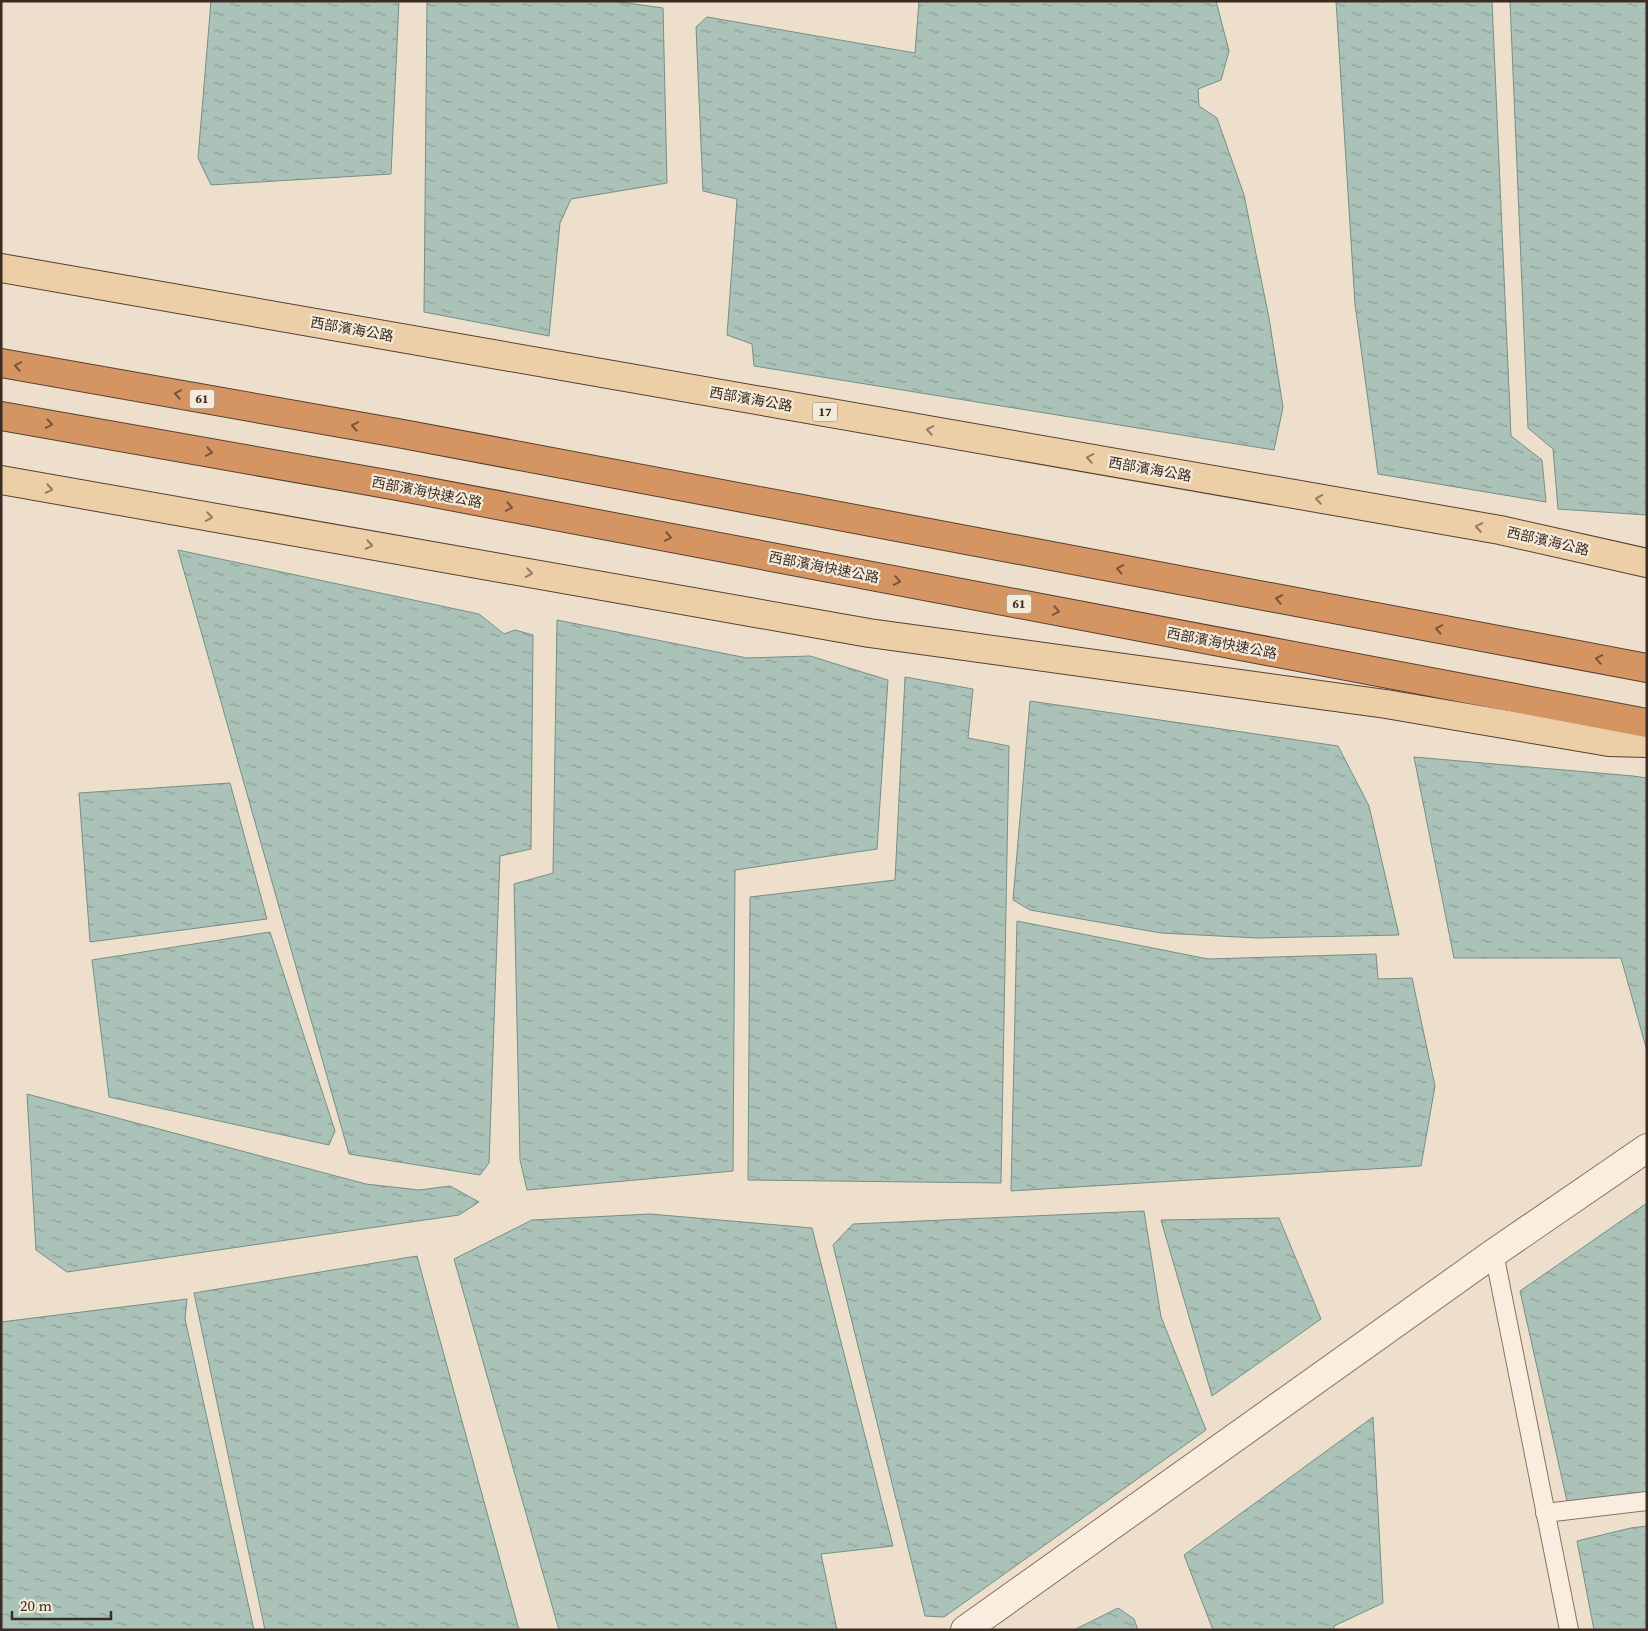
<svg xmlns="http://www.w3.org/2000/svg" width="1648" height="1631" font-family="'Source Serif 4','Noto Sans TC',serif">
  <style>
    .water { fill: url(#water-ripples); stroke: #729085 }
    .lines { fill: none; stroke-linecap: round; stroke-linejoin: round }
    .lane-casing { stroke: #897160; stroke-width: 20 }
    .street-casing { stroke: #897160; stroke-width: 30 }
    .primary-casing { stroke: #574033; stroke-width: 30 }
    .highway-casing { stroke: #574033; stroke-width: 30 }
    .lane { stroke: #f8edde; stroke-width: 18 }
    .street { stroke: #f8edde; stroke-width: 28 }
    .primary { stroke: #eccea7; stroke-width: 28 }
    .highway { stroke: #d59563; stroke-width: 28 }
    .oneway { stroke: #79553c }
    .oneway2 { stroke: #947c64 }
    .labels { text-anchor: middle; stroke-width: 4.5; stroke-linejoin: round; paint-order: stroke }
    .shield { fill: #f4eada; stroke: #726459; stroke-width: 1 }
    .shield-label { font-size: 12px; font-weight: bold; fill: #3b2b22 }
    .street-label { font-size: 14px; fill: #3b2b22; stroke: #f4eada }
  </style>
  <defs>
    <pattern id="water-ripples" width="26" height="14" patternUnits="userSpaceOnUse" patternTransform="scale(1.25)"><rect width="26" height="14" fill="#abc2b8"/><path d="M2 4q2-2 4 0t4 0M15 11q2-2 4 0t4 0" fill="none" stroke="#8c9e95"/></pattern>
  </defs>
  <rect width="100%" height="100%" fill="#eddfcb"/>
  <path class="water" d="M211,1H399L391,174L211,185L198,158Z
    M427,1H613L663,8L667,183L571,199L560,223L549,336L424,312Z
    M919,1H1216L1229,51L1221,80L1198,89L1199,106L1217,118L1244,195L1269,318L1283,407L1274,450L754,366L752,344L727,335L737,199L703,191L696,27L707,17L915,53Z
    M1336,1H1492L1511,436L1542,460L1546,502L1378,474L1355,304Z
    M1510,1H1647V515L1558,509L1553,449L1528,428Z
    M178,550L479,614L504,634L515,630L533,635L531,849L500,856L489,1163L480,1175L349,1154Z
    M557,620L747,658L810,656L888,680L877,849L735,870L733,1171L527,1190L520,1160L514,884L553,873Z
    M905,677L973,689L968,738L1009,746L1001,1183L748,1180L750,897L895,880Z
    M1030,701L1338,746L1369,806L1399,935L1257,938L1161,933L1030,910L1013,900Z
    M1414,757L1633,776L1647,778V1051L1621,958H1454Z
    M230,783L267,919L90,942L79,793Z
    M1017,921L1208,959L1376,954L1378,979L1412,978L1435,1086L1421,1166L1011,1191Z
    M270,932L335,1131L329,1145L109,1097L92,960Z
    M27,1094L366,1184L419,1190L450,1186L479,1202L459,1215L67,1272L36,1250Z
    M1647,1203V1506L1571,1519L1520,1291Z
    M1144,1211L1161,1317L1206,1430L944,1617L925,1616L833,1245L853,1224Z
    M650,1214L812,1228L893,1546L821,1554L837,1630H559L454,1259L532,1220Z
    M1279,1218L1321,1319L1212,1396L1161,1220Z
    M417,1256L519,1630H265L194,1293Z
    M187,1299L185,1319L254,1630H1V1322Z
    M1373,1417L1383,1603L1334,1626V1630H1213L1184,1555Z
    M1647,1526V1630H1594L1577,1541L1631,1528Z
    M1118,1608L1134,1619L1138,1630H1074Z"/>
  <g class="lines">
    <g class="lane-casing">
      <path id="lane" d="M1494,1253L1569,1630
        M1545,1513L1647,1501"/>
    </g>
    <g class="street-casing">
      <path id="street" d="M965,1630L1494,1253L1647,1148"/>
    </g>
    <g class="primary-casing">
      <path id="primary" d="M1,268L1500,530L1647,563
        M1,480L869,633L1386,704L1609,742L1647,743"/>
    </g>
    <g class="highway-casing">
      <path id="highway" d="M1,363L403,434L1647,668
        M1,416L392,485L1647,723"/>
    </g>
    <use href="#lane" class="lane"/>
    <use href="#street" class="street"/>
    <use href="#primary" class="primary"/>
    <use href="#highway" class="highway"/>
  </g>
  <defs><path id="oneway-chevron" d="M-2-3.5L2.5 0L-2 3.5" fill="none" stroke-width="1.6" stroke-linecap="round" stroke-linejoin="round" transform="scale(1.25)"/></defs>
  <g class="oneway">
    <use href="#oneway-chevron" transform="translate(18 366) rotate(-170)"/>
    <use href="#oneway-chevron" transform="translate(178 394) rotate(-170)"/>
    <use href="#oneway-chevron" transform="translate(49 424) rotate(10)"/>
    <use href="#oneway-chevron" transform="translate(355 426) rotate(-170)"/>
    <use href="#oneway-chevron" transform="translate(209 452) rotate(10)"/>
    <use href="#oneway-chevron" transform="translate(509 507) rotate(11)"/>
    <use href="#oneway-chevron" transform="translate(668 537) rotate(11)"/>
    <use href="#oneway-chevron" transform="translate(1120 569) rotate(-169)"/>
    <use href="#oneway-chevron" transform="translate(897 581) rotate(11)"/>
    <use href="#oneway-chevron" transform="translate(1279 599) rotate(-169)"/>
    <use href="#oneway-chevron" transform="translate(1056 611) rotate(11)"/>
    <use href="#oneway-chevron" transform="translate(1439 629) rotate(-169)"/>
    <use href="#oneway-chevron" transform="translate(1599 659) rotate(-169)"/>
  </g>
  <g class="oneway2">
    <use href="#oneway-chevron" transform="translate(930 430) rotate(-170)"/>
    <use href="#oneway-chevron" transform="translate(1090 458) rotate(-170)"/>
    <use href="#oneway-chevron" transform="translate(49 489) rotate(10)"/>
    <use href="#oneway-chevron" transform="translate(1319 499) rotate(-170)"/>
    <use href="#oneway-chevron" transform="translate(209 517) rotate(10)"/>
    <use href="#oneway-chevron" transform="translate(1479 527) rotate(-170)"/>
    <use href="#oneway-chevron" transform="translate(369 545) rotate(10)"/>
    <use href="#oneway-chevron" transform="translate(529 573) rotate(10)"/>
  </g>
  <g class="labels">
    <g class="shield">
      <rect x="189.5" y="389.5" width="25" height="19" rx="4"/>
      <rect x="812.5" y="402.5" width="25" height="19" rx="4"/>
      <rect x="1006.5" y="594.5" width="25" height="19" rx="4"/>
    </g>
    <g class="shield-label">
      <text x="202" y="403">61</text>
      <text x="825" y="416">17</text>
      <text x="1019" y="608">61</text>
    </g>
    <g class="street-label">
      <text transform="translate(352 329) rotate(10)" y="5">西部濱海公路</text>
      <text transform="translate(751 399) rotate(10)" y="5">西部濱海公路</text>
      <text transform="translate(1150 469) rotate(10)" y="5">西部濱海公路</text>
      <text transform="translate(427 492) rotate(11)" y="5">西部濱海快速公路</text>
      <text transform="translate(1548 541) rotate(13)" y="5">西部濱海公路</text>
      <text transform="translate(824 567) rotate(11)" y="5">西部濱海快速公路</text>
      <text transform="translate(1222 643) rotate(11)" y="5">西部濱海快速公路</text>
    </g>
  </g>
  <rect width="1648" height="1631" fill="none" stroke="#3b2b22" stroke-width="5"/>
  <path d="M12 1611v8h99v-8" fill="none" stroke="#3b2b22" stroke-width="2.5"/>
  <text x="20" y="1611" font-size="15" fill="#3b2b22" stroke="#f4eada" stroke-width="4" paint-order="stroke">20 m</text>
</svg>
